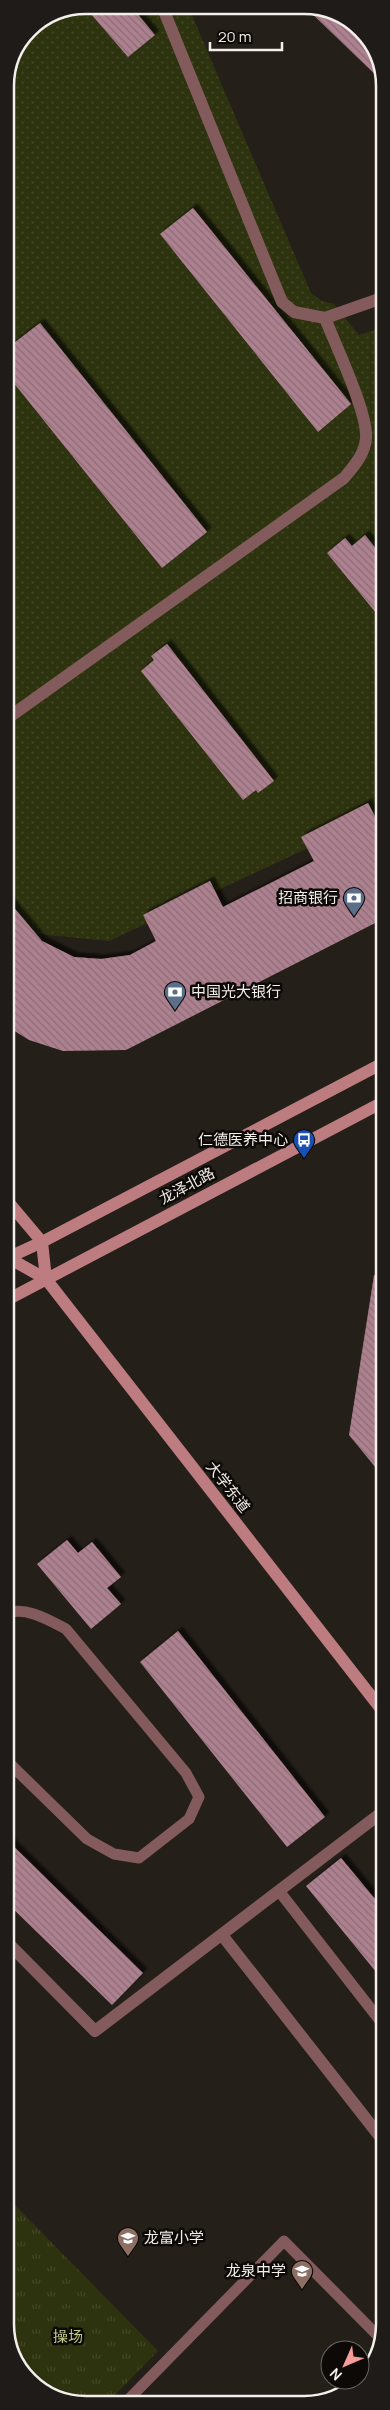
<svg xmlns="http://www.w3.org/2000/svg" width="390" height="2410" font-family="Manrope,'Noto Sans SC',sans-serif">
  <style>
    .park { fill: url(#park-tufts) }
    .garden { fill: url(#garden-dots) }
    .building { fill: url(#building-back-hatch); filter: url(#shadow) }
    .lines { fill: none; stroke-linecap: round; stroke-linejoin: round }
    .lane { stroke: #835b5d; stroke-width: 11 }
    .street { stroke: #835b5d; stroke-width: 12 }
    .secondary { stroke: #bc7c80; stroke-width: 12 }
    .labels { text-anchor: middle; stroke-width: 5; stroke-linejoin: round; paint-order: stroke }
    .poi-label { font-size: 15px; fill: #f4efeb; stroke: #0c0907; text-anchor: end }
    .street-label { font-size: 15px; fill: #f4efeb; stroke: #0c0907 }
    .park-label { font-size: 15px; fill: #c1cc89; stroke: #0c0907 }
    .rim { fill: none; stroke: #f4efeb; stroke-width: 2.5 }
  </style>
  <defs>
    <pattern id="park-tufts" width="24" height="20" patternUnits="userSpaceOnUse" patternTransform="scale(1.25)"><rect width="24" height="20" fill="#2e330f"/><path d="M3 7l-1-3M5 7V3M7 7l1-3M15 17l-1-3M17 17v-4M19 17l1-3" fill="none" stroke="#434726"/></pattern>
    <pattern id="garden-dots" width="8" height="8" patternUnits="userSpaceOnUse" patternTransform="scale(1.25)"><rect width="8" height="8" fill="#2e330f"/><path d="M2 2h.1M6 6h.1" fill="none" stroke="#434726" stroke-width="1.8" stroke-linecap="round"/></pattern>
    <pattern id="building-back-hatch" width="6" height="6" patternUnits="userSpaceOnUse" patternTransform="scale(1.25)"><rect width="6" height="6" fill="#ae8190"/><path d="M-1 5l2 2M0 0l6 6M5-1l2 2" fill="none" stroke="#8b6d76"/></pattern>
    <filter id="shadow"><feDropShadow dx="4.5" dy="-4.5" stdDeviation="1" flood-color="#0009"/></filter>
  </defs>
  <rect width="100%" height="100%" fill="#251f19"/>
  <path class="park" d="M5,2195L158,2351L107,2403L65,2402L25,2377L5,2329Z"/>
  <path class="garden" d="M86,5L188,6L311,293L322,301L334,304L359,335L385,326V812L109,941L27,933L5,907V81L29,29Z"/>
  <path class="building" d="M86,5H130L155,35L128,57L84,6Z
    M305,7L324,8L365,33L385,84Z
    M193,208L351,404L318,432L160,234Z
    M40,323L207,532L162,568L5,372V350Z
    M365,535L385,560V624L327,553L345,538L352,546Z
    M167,644L274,781L258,793L256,790L243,800L141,671L154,660L151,656Z
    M368,803L385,836V918L126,1050L63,1051L29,1040L5,1025V897L42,941L74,957L101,959L130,955L156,941L143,915L210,881L223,907L314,861L301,837Z
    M374,1275L385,1276V1479L349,1435Z
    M67,1540L78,1553L92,1542L121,1577L107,1588L121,1604L91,1629L37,1564Z
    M178,1631L325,1817L287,1847L140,1662Z
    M5,1838L143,1973L112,2005L5,1901Z
    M341,1858L385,1911V1983L306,1886Z"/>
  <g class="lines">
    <path class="lane" d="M5,1614C24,1605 49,1620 66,1629L186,1773L199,1797L189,1819L139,1858L114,1854L87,1839L5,1759
      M279,1891L385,2027
      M125,2403L284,2241L379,2337"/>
    <path class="street" d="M162,6L282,302L294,312L325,318L385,297
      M5,720L344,478C354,466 365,454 366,438C368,413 335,344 325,318
      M222,1935L385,2143
      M5,1940L95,2031L385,1810"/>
    <path class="secondary" d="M5,1198L42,1242L46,1279
      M5,1256L46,1279L385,1714
      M5,1259L42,1242L385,1062
      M5,1301L385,1101"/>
  </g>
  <defs>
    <g id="bank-pin" transform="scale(1.125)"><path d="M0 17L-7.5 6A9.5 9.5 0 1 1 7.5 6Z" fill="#5c6f8a" stroke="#0c0907"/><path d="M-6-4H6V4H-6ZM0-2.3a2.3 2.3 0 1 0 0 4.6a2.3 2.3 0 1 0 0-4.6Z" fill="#fff"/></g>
    <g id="bus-pin" transform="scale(1.125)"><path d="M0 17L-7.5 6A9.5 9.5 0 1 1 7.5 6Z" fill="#1a4fb4" stroke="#0c0907"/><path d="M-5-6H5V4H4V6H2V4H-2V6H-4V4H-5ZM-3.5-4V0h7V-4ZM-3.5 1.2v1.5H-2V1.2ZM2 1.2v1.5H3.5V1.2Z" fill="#fff"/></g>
    <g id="school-pin" transform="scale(1.125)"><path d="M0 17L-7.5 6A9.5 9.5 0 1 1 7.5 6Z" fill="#8d6e63" stroke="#0c0907"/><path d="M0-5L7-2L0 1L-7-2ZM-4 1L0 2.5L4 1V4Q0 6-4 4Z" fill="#fff"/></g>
  </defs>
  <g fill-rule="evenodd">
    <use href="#bank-pin" x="354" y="898"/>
    <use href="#bank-pin" x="175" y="992"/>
    <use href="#bus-pin" x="304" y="1140"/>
    <use href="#school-pin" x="128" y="2238"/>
    <use href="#school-pin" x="302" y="2271"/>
  </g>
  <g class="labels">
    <g class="poi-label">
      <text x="338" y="903">招商银行</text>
      <text x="191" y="997" text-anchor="start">中国光大银行</text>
      <text x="288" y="1145">仁德医养中心</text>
      <text x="144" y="2243" text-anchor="start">龙富小学</text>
      <text x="286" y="2276">龙泉中学</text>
    </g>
    <g class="street-label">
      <text transform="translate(187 1186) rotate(-28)" y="5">龙泽北路</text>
      <text transform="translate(228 1487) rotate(52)" y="5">大学东道</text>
    </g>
    <g class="park-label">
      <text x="68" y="2342">操场</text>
    </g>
  </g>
  <path d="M0 0H390V2410H0ZM86 14H304A72 72 0 0 1 376 86V2324A72 72 0 0 1 304 2396H86A72 72 0 0 1 14 2324V86A72 72 0 0 1 86 14Z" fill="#1f1b19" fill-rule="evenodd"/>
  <path class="rim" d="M86 14H304A72 72 0 0 1 376 86V2324A72 72 0 0 1 304 2396H86A72 72 0 0 1 14 2324V86A72 72 0 0 1 86 14Z"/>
  <g transform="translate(345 2365) rotate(225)"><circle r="24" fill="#0c0907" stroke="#696562"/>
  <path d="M0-4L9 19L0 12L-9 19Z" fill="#f59b98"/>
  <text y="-8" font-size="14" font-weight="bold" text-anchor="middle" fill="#f4efeb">N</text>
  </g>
  <path d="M210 42v8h72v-8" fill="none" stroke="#f4efeb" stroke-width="2.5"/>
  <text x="218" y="42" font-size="15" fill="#f4efeb" stroke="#0c0907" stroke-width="4" paint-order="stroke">20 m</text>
</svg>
